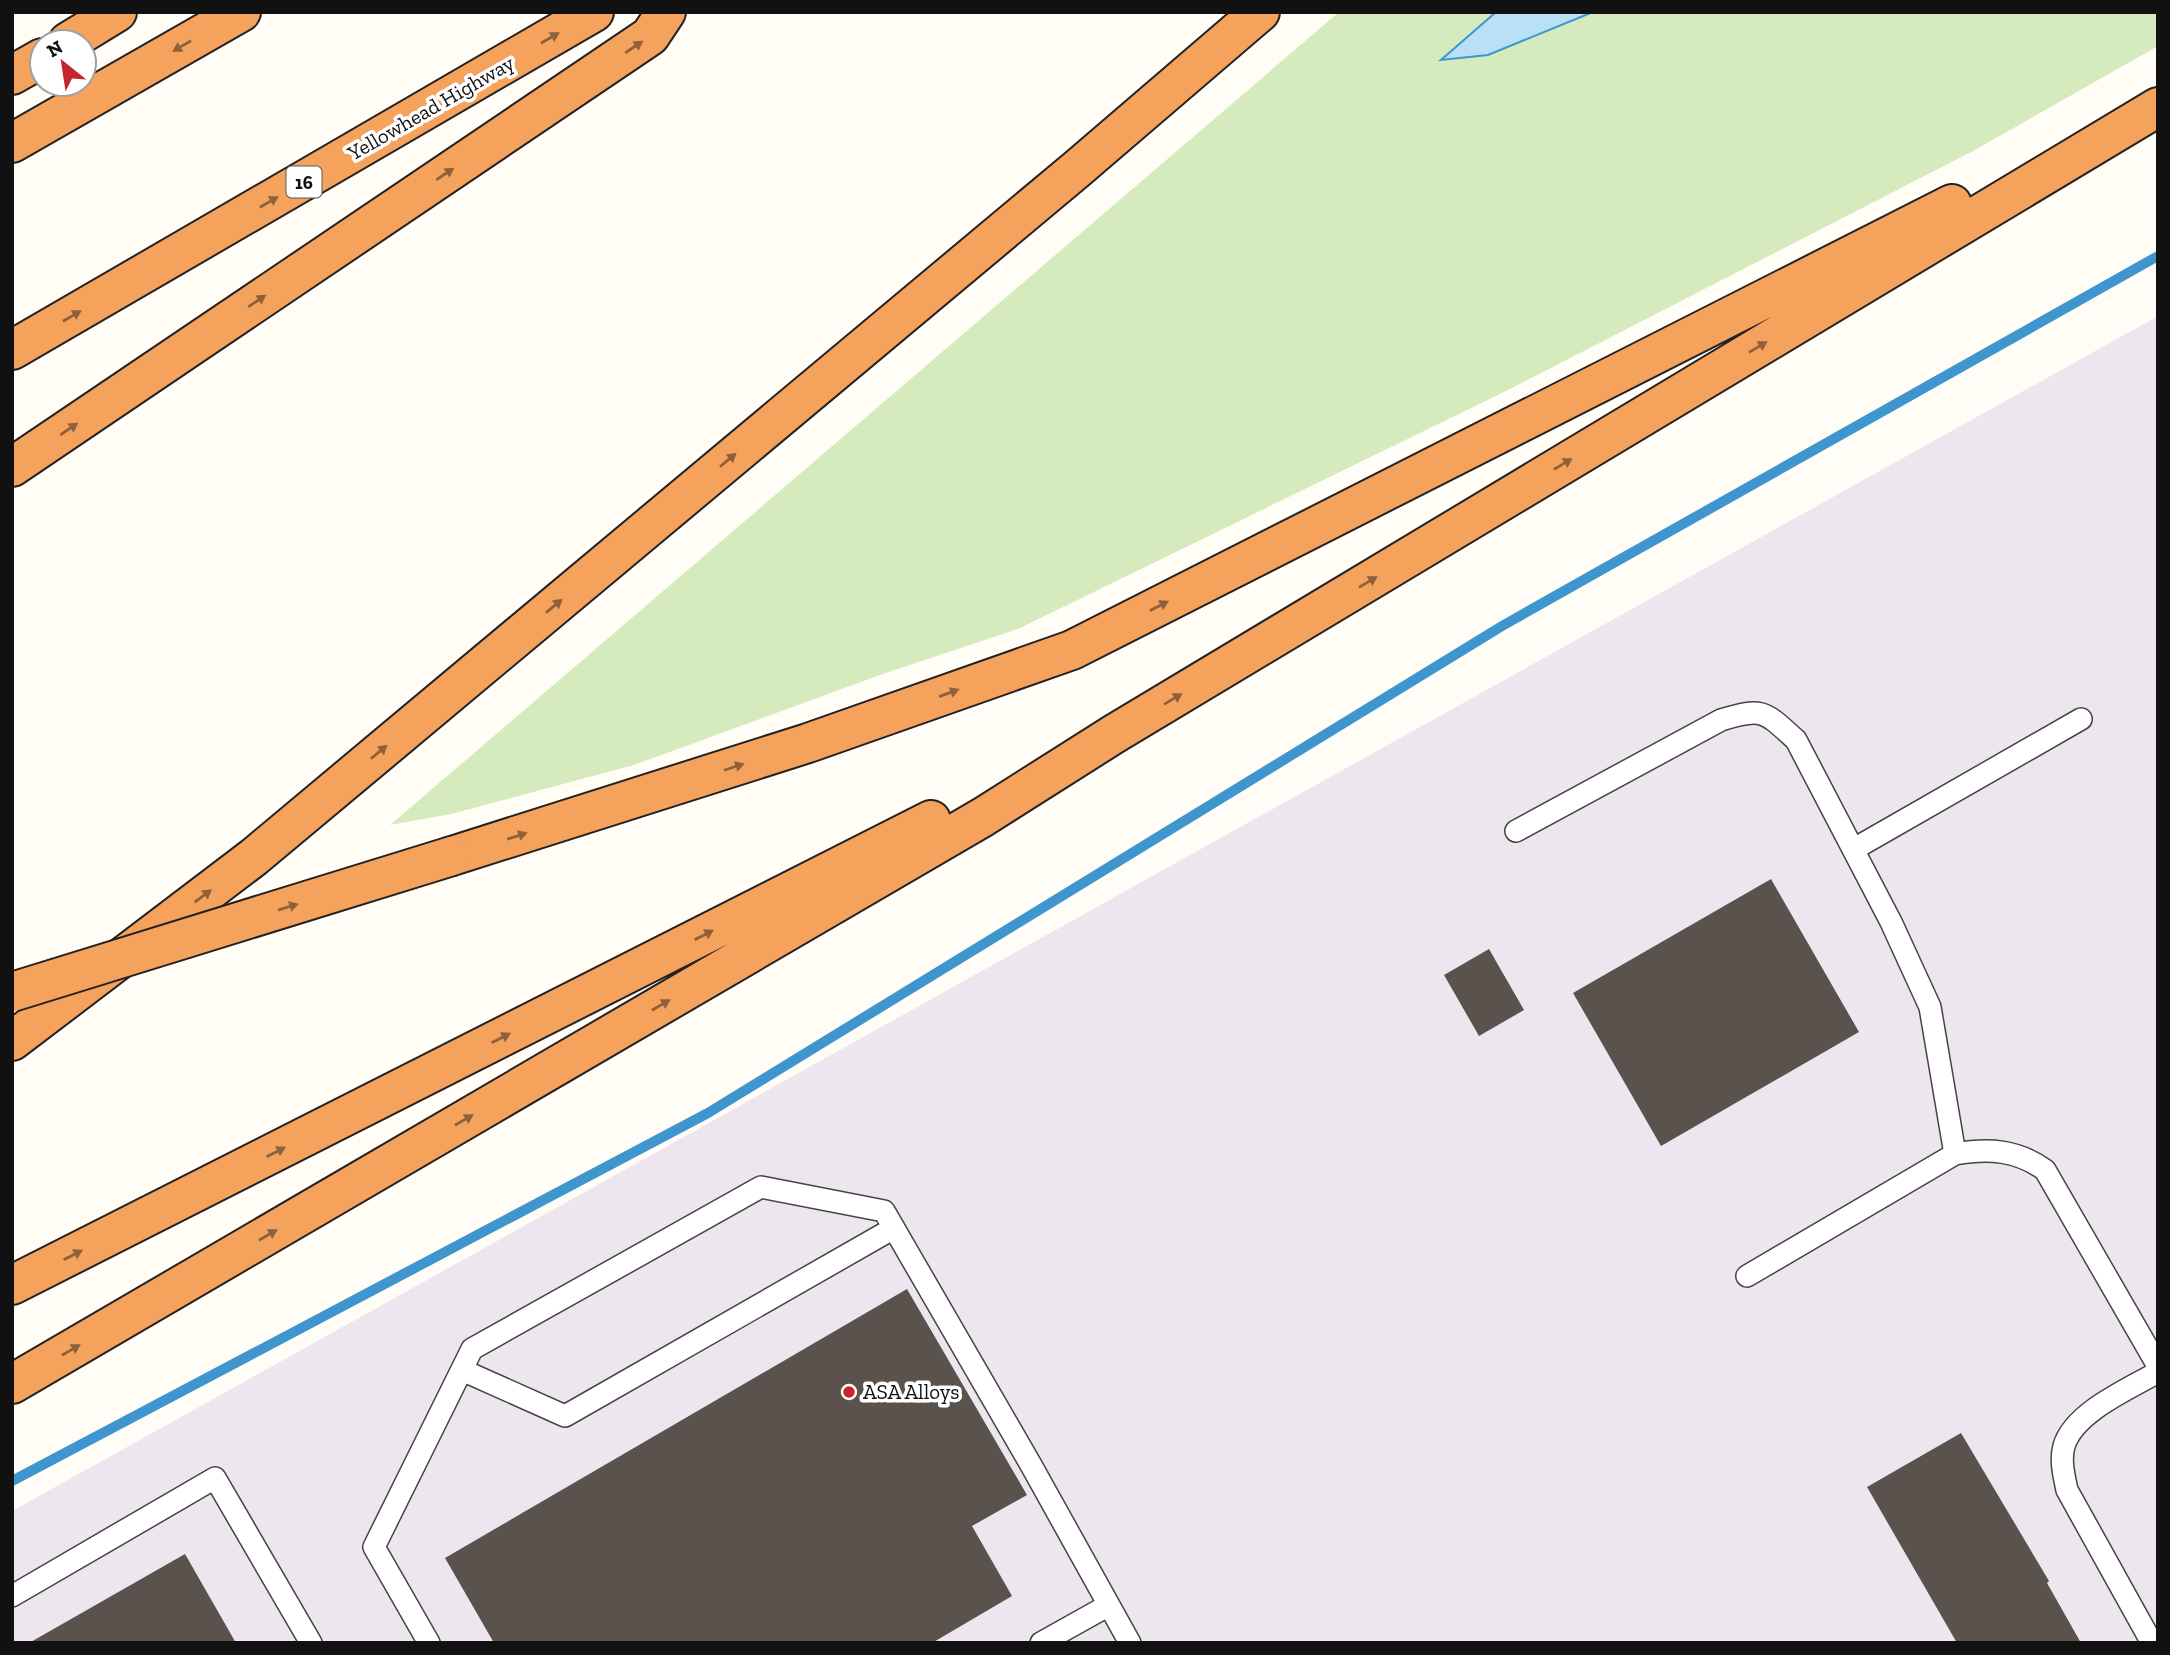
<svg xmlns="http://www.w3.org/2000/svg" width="2170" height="1655" font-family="'Zilla Slab',serif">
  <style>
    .industrial { fill: #eee6ef }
    .green { fill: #d5ebbd }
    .water { fill: #b9e0f7; stroke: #3f96cf; stroke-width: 2 }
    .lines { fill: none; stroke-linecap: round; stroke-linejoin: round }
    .stream { stroke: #3f96cf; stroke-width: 10 }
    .building { fill: #5a524d }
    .service-casing { stroke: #444; stroke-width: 24 }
    .motorway-casing { stroke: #222; stroke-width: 42 }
    .service { stroke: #fff; stroke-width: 21 }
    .motorway { stroke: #f5a25d; stroke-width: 38 }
    .motorway-bridge-casing { stroke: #222; stroke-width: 42; stroke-linecap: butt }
    .motorway-bridge { stroke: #f5a25d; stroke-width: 38 }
    .oneway { fill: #8e613b }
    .poi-dot { fill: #c4262e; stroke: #fff; stroke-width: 2.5 }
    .labels { text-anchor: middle; stroke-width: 7; stroke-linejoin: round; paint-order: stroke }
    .shield { fill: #fff; stroke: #585858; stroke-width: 2 }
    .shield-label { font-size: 19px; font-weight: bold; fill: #111 }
    .street-label { font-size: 21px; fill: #111; stroke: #fff }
    .poi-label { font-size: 21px; fill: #111; stroke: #fff; text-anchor: start }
  </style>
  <rect width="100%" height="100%" fill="#fffdf5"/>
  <path class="industrial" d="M2158,316V1643H12V1511Z"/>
  <path class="green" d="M1339,12H1496L1442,59L1488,55L1593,12H2158V46L1973,151L1506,391L1018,629L880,675L634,765L451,814L390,825Z"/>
  <path class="water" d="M1496,12H1593L1488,55L1441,60Z"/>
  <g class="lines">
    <path class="stream" d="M12,1481L708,1113L1502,626L2158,256"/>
  </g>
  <path class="building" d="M1771,879L1859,1032L1661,1146L1573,993Z
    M1489,949L1524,1010L1479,1036L1444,975Z
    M907,1289L1027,1495L972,1526L1012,1596L932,1643H494L445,1558Z
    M1961,1433L2049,1581L2047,1583L2081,1643H1957L1867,1487Z
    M185,1554L236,1643H29Z"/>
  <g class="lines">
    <g class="service-casing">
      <path id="service" d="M1516,831L1721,720C1763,707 1764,711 1796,740L1891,922L1930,1007L1955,1154
        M1854,849L2081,719
        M1747,1276L1955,1154C1989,1148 2017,1150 2045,1170L2158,1366
        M462,1370L565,1416L894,1228
        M12,1596L215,1478L311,1643
        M429,1643L374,1547L472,1349L761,1187L884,1211L1031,1465L1130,1643
        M1041,1643L1109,1605
        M2152,1643L2067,1490C2064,1476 2060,1460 2064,1446C2074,1412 2129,1389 2158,1372"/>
    </g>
    <g class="motorway-casing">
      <path id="motorway" d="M68,42L117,12
        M12,75L42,58
        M12,143L241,12
        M12,350L594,12
        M12,467L650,36L666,12
        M452,856L808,743L1072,650L1952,204
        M12,1041L254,857L1077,169L1260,12
        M12,1285L931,820
        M12,1384L983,817L1114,734L2158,107"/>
    </g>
    <use href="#service" class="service"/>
    <use href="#motorway" class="motorway"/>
    <g class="motorway-bridge-casing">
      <path id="motorway-bridge" d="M12,992L452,856"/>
    </g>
    <use href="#motorway-bridge" class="motorway-bridge"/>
  </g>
  <defs><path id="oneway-solid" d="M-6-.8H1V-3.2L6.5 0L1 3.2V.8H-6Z" transform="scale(1.75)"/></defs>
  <g class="oneway">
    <use href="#oneway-solid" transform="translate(550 38) rotate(-30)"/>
    <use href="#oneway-solid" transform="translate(182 46) rotate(150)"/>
    <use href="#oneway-solid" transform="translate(634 47) rotate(-34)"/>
    <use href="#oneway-solid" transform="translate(445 174) rotate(-34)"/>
    <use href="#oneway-solid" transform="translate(269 202) rotate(-30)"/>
    <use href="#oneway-solid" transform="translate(257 301) rotate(-34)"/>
    <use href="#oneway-solid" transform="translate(72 316) rotate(-30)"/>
    <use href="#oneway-solid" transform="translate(1758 347) rotate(-31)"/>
    <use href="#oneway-solid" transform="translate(69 429) rotate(-34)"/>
    <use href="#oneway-solid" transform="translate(728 460) rotate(-40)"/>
    <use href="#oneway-solid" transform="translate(1563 464) rotate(-31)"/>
    <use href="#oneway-solid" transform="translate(1368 582) rotate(-31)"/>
    <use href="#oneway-solid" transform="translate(554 606) rotate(-40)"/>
    <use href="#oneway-solid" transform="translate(1159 606) rotate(-27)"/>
    <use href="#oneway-solid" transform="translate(949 693) rotate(-20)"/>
    <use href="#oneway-solid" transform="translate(1173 699) rotate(-31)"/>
    <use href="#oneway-solid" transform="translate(379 752) rotate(-40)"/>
    <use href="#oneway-solid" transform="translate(734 767) rotate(-18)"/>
    <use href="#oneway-solid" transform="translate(517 836) rotate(-18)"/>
    <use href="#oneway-solid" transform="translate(203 896) rotate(-37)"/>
    <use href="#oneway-solid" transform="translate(288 907) rotate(-17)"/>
    <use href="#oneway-solid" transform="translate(704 935) rotate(-27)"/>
    <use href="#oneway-solid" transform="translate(661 1005) rotate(-30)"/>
    <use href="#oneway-solid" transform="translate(501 1038) rotate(-27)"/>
    <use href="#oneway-solid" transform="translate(464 1120) rotate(-30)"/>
    <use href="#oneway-solid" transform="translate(276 1152) rotate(-27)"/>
    <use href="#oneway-solid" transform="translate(268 1235) rotate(-30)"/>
    <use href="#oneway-solid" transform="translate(73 1255) rotate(-27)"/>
    <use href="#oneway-solid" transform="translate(71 1350) rotate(-30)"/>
  </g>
  <circle class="poi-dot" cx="849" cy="1392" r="7"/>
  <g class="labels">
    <rect class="shield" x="286.5" y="166.5" width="35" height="31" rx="5"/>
    <g class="shield-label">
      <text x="304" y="189">16</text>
    </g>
    <g class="street-label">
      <text transform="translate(431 108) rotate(-30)" y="7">Yellowhead Highway</text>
    </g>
    <g class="poi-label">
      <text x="863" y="1399">ASA Alloys</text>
    </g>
  </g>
  <rect width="2170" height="1655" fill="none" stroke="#111111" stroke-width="28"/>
  <g transform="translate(63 63) rotate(330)"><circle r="33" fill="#ffffff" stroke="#a0a0a0" stroke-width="2"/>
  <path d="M0-5L12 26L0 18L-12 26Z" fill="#c4262e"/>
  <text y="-10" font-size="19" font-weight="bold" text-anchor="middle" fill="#111111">N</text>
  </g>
</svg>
